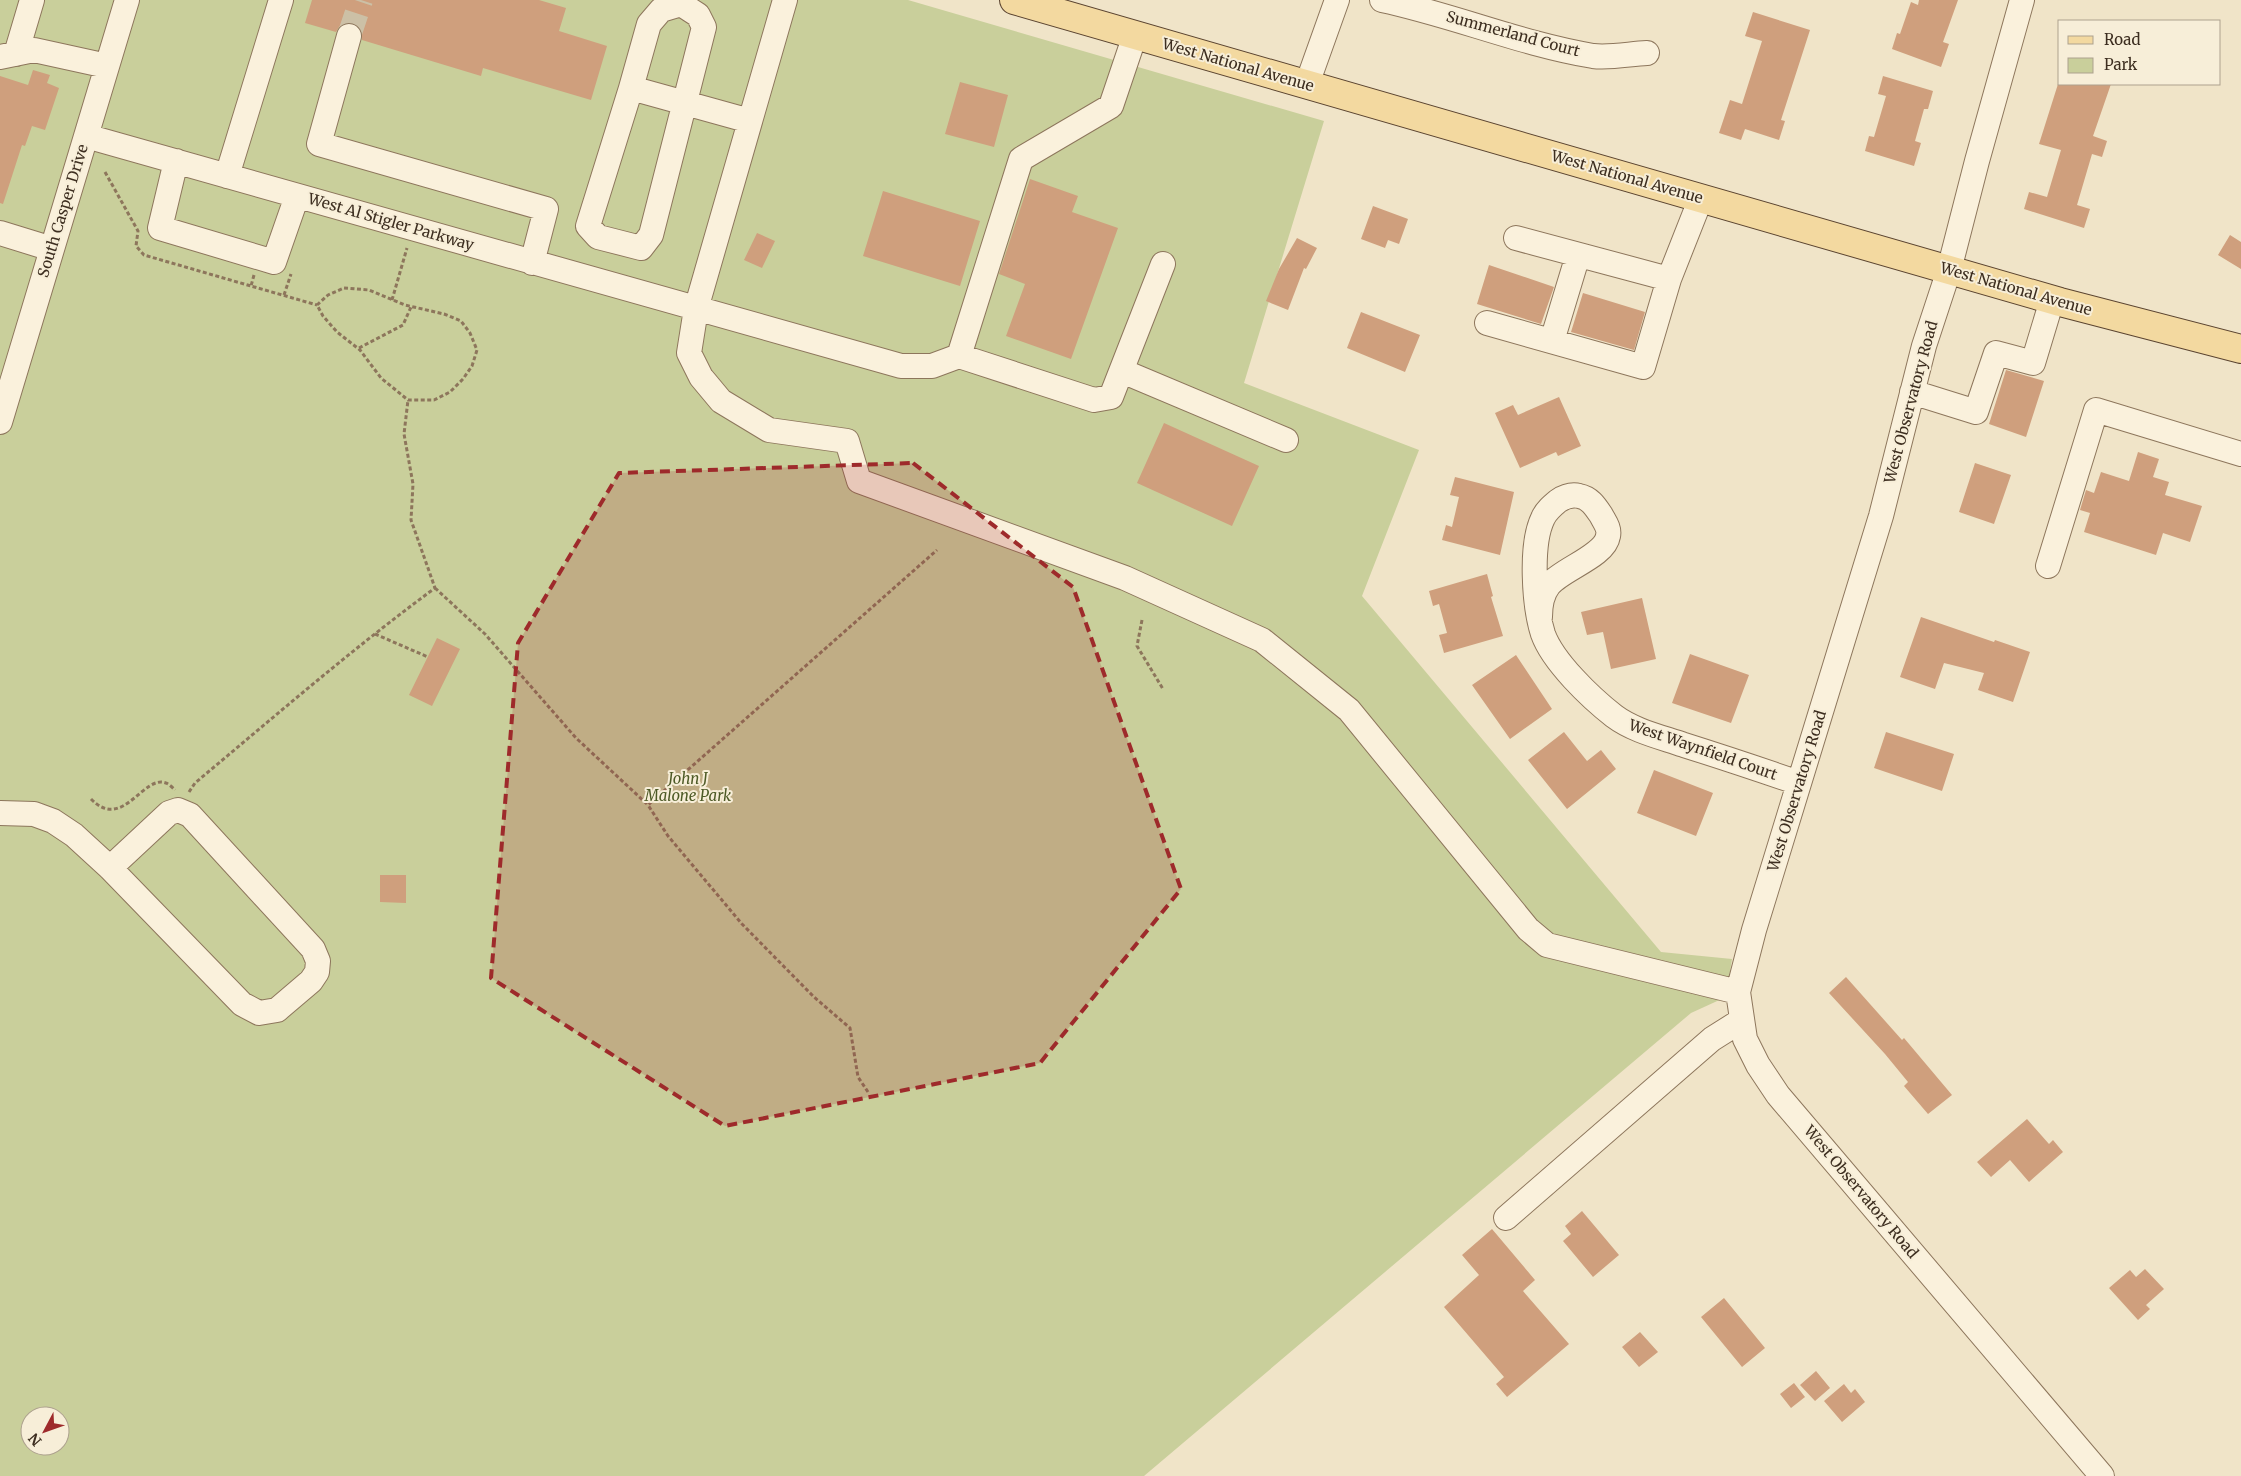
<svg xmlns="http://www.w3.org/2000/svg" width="2241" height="1476" font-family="Merriweather,serif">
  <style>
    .green { fill: #c9cf9b; fill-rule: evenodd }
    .building { fill: #cf9f7d }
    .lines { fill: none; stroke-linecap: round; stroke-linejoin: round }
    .minor-tunnel { stroke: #ccc0a6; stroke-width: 24; stroke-dasharray: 24 12; stroke-linecap: butt }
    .minor-casing { stroke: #8d765c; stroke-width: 26 }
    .major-casing { stroke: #5b4430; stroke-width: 30 }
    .path { stroke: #8d765c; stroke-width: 3; stroke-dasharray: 4 2.5; stroke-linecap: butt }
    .minor { stroke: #faf1dc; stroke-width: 24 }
    .major { stroke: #f3d9a0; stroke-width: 28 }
    .marked { fill: #9e2a2b; fill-opacity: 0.2; stroke: #9e2a2b; stroke-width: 4; stroke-dasharray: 10 6; stroke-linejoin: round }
    .labels { text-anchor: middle; stroke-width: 4; stroke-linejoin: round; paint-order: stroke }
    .street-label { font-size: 15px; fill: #3d2e20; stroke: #f7eed8 }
    .park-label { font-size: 15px; font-style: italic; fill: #4d5a26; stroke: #f7eed8 }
  </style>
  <rect width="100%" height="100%" fill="#f0e4c8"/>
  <path class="green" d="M0,0H908L1324,121L1244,383L1419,450L1362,596L1661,952L1732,959L1726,997L1691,1013L1144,1476H0ZM30,1416H60V1446H30Z"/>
  <path class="building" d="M312,0H539L566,8L559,31L607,46L591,100L483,68L481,76L362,40V32L358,26L353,23H345L339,27L336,32L305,23Z
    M1919,0H1958L1943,42L1949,44L1941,67L1892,49L1897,33L1900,34L1911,2L1918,5Z
    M1753,12L1810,30L1781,120L1785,121L1779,140L1745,129L1741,140L1719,133L1730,100L1742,104L1762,41L1745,36Z
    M33,70L50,75L47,83L59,88L45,130L32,126L25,146L22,145L3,204L0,203V76L28,85Z
    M1883,76L1933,91L1928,109H1924L1915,141L1921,143L1914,166L1865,151L1869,136L1874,137L1886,96L1878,94Z
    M960,82L1008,95L994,147L945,134Z
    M2058,84H2111L2093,136L2107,141L2102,157L2092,154L2077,205L2090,209L2084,228L2024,209L2029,192L2047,197L2061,150L2039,144Z
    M1030,179L1078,196L1072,212L1118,228L1071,359L1006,336L1025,284L999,274Z
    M883,191L980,221L960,286L863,256Z
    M1373,206L1408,219L1399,244L1388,240L1385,248L1361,239Z
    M757,233L775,241L762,268L744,260Z
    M2230,235L2241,242V269L2218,255Z
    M1297,238L1317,248L1306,269L1304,268L1288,310L1266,301L1279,269Z
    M1489,265L1554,287L1541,324L1477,304Z
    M1583,293L1645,312L1634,350L1571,332Z
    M1361,312L1420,335L1405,372L1347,348Z
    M2006,370L2044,381L2026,437L1989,424Z
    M1559,397L1581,446L1558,456L1556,452L1520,468L1495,413L1513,405L1518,415Z
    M1164,423L1259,466L1232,526L1137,483Z
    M2138,452L2159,459L2153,477L2169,482L2165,495L2202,506L2190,542L2163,533L2156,555L2084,532L2090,513L2080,510L2086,490L2094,493L2101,472L2129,481Z
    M1975,463L2011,475L1994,524L1959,512Z
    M1455,477L1514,492L1500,555L1442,540L1446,525L1452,527L1459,497L1450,495Z
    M1487,574L1493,596L1491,597L1503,636L1444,653L1439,635L1447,633L1439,604L1433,606L1429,591Z
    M1642,598L1656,659L1611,669L1603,632L1587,635L1581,612Z
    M1921,617L1994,642L1995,640L2030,652L2013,702L1978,690L1984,673L1944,663L1935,689L1900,677Z
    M437,638L460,649L432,706L409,695Z
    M1690,654L1749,675L1731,723L1672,703Z
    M1516,655L1552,709L1510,739L1472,685Z
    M1564,732L1587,761L1601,750L1616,769L1567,809L1528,760Z
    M1886,732L1954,754L1942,791L1874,768Z
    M1654,770L1713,793L1696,836L1637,813Z
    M380,875H406V903L380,902Z
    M1846,977L1902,1040L1904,1038L1952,1095L1928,1114L1904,1086L1908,1082L1885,1054L1829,993Z
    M2027,1119L2049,1144L2053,1140L2063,1152L2029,1182L2010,1160L1991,1177L1977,1162Z
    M1582,1211L1619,1255L1593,1277L1563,1241L1571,1234L1565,1226Z
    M1492,1229L1535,1280L1523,1291L1569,1344L1507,1397L1496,1384L1504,1377L1444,1307L1479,1275L1462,1255Z
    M2145,1269L2164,1289L2146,1305L2150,1309L2138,1320L2109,1288L2130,1270L2136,1277Z
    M1724,1298L1765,1348L1742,1367L1701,1317Z
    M1640,1332L1658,1352L1639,1367L1622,1347Z
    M1816,1371L1830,1388L1815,1401L1800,1385Z
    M1794,1383L1805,1397L1791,1408L1780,1394Z
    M1844,1384L1851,1393L1855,1389L1865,1402L1842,1422L1824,1401Z"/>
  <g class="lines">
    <path class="minor-tunnel" d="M349,36L361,0"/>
    <g class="minor-casing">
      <path id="minor" d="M785,0L696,309L689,353L701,377L721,401L769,430L847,441L859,481L1125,578L1262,640L1349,710L1528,929L1547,945L1738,992
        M1382,0C1453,15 1521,44 1593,56C1610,58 1629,54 1647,53
        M2022,0L1977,161L1949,270L1924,346L1881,516L1754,930L1738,992L1745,1039L1758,1065L1778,1095L2102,1476
        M349,36L319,144L546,209L532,263
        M16,54L32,0
        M0,57L34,50L107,66
        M1307,84L1337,0
        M631,88L649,24L661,10L681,4L698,15L704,27L651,235L641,248L598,237L588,226L631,88C670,99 710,110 750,121
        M86,136L901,366H932L959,356L1021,159L1111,106L1135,35
        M176,161L160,228L274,262L297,196
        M227,176L281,0
        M0,233L52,249
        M1516,238L1669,279
        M1487,323L1643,367L1669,279L1701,198
        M1552,341L1578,255
        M959,356L1094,400L1111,397L1163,264
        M1122,371L1286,440
        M1912,392L1976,412L1996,353L2033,363L2052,300
        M0,422L127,0
        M2048,566L2096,410L2241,454
        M1540,617C1540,606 1541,595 1549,585C1562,569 1605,556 1608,536C1610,528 1604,521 1601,515C1595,506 1590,498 1579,496C1571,494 1564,497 1558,501C1552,506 1546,511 1543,518C1530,544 1534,606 1543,634C1553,662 1591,698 1614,716C1634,731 1661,737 1684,745C1722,757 1761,770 1799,783
        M0,813L34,814L53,821L74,835L110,868L242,1004L259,1013L277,1010L311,981L317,972L318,961L313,949L190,815L178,810L169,813L110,868
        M1506,1218L1712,1039L1742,1020"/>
    </g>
    <g class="major-casing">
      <path id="major" d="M1014,0L2060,302L2241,349"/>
    </g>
    <path class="path" d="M105,172L138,231L136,246L144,255L251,286
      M254,275L251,286L317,305
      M344,288L369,290L405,305L444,314L461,321L470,333L477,350L472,366L463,379L450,392L434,400H408L381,378L360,350L337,332L323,316L317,305L328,295Z
      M284,295L291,274
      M392,300L407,248
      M359,348L403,325L411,307
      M435,588L485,634L576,738L648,805
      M1142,620L1137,646L1163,689
      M375,634L428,657
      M189,792L195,783C274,717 352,649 435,588L411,520L413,484L404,434L408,400
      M91,799C123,832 143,774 166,783C169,784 173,788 175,790
      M868,1092L858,1077L850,1028L814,997L742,924L668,836L648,805L937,550"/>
    <use href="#minor" class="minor"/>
    <use href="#major" class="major"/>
  </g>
  <path class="marked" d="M913,463L1073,587L1181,889L1040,1063L725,1126L491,978L518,643L619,473Z"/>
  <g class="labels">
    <g class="street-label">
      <text transform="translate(1513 34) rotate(15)" y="5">Summerland Court</text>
      <text transform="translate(1238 65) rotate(16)" y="5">West National Avenue</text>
      <text transform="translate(1627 177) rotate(16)" y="5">West National Avenue</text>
      <text transform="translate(63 211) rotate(-73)" y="5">South Casper Drive</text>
      <text transform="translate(391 222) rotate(16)" y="5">West Al Stigler Parkway</text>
      <text transform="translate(2016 289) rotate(16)" y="5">West National Avenue</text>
      <text transform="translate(1911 402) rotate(-75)" y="5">West Observatory Road</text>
      <text transform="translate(1703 750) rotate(19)" y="5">West Waynfield Court</text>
      <text transform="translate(1797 791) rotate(-73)" y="5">West Observatory Road</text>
      <text transform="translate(1861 1192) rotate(50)" y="5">West Observatory Road</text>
    </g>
    <g class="park-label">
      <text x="688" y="784">John J<tspan x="688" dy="17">Malone Park</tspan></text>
    </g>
  </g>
  <rect x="2058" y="20" width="162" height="65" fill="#f7eed8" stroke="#ada18e"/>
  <rect x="2068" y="36" width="25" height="8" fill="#f3d9a0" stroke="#ada18e"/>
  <text x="2104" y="45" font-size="15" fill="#3d2e20">Road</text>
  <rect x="2068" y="58" width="25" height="15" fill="#c9cf9b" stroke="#ada18e"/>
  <text x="2104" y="70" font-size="15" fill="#3d2e20">Park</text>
  <g transform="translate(45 1431) rotate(229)"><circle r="24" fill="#f7eed8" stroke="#ada18e"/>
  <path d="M0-4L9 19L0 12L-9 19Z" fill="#9e2a2b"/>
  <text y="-8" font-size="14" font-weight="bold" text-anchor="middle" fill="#3d2e20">N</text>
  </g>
</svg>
